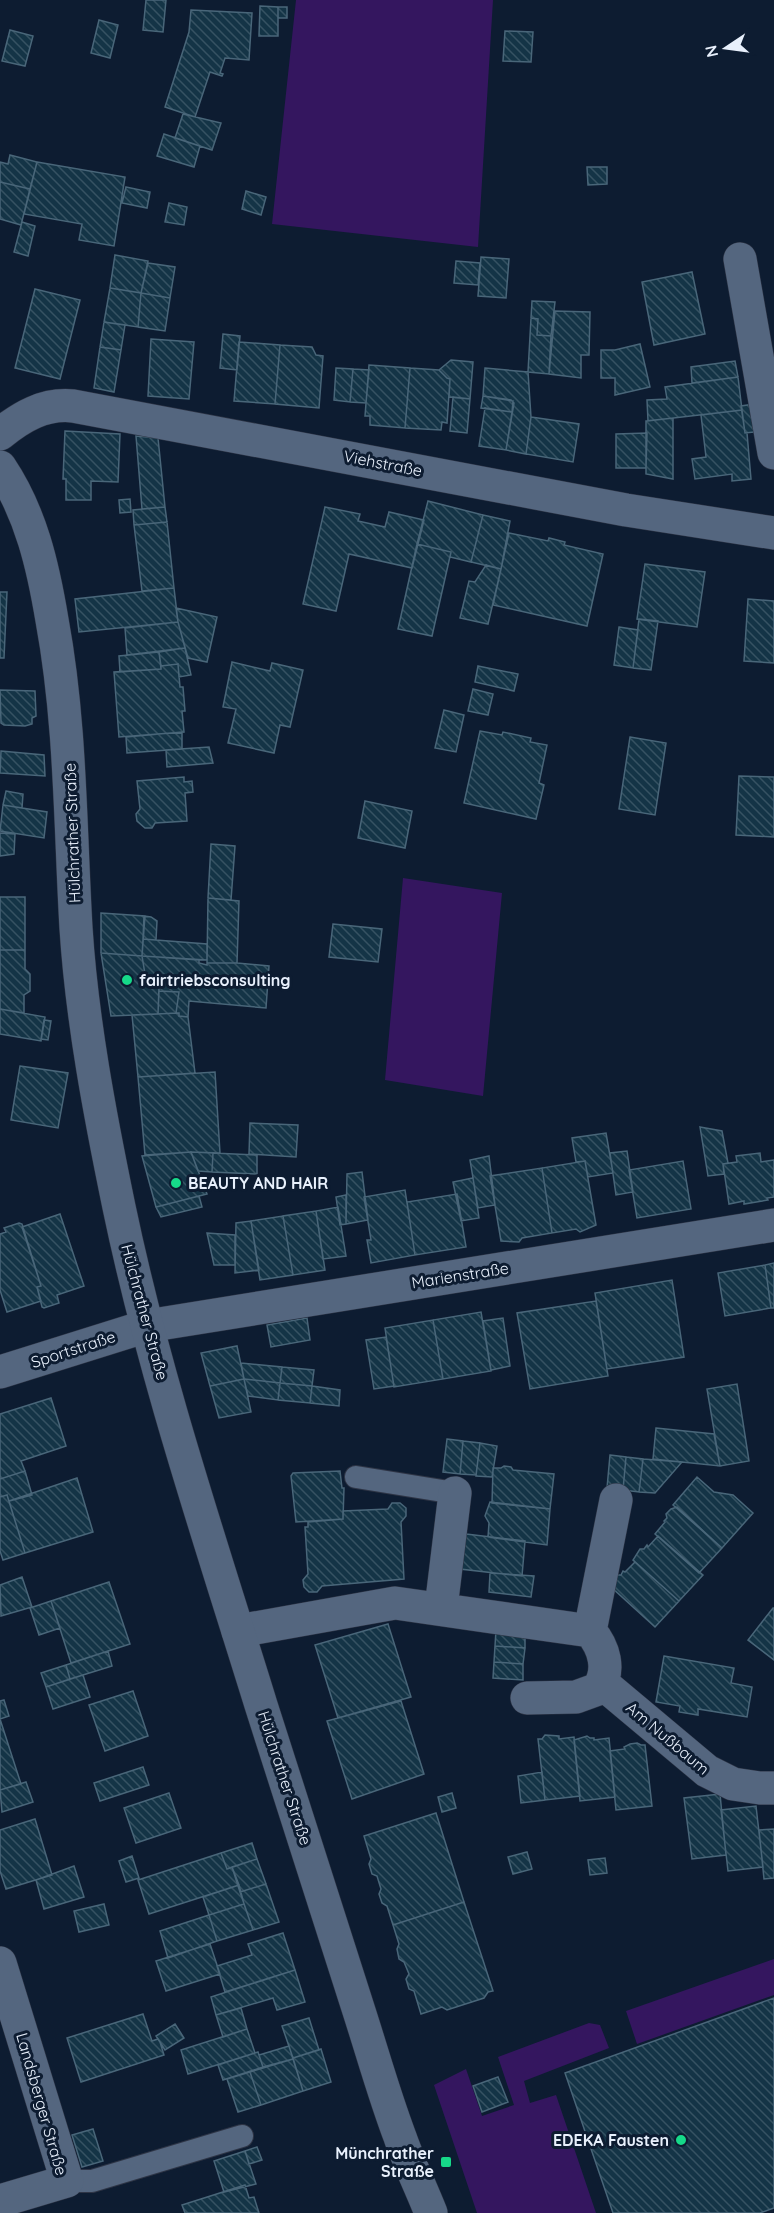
<svg xmlns="http://www.w3.org/2000/svg" width="774" height="2213" font-family="Quicksand,sans-serif">
  <style>
    .grass { fill: #34165f }
    .building { fill: url(#building-back-hatch); stroke: #496679; stroke-width: 1.5 }
    .lines { fill: none; stroke-linecap: round; stroke-linejoin: round }
    .lane-casing { stroke: #2e3546; stroke-width: 24 }
    .street-casing { stroke: #2e3546; stroke-width: 34 }
    .secondary-casing { stroke: #2e3546; stroke-width: 34 }
    .lane { stroke: #54667f; stroke-width: 22 }
    .street { stroke: #54667f; stroke-width: 33 }
    .secondary { stroke: #54667f; stroke-width: 33 }
    .poi-dot { fill: #16d989; stroke: #0d1c31; stroke-width: 2 }
    .labels { text-anchor: middle; stroke-width: 6; stroke-linejoin: round; paint-order: stroke }
    .street-label { font-size: 16px; fill: #e8f0fc; stroke: #0d1c31 }
    .poi-label { font-size: 16px; font-weight: bold; fill: #e8f0fc; stroke: #0d1c31; text-anchor: start }
  </style>
  <defs>
    <pattern id="building-back-hatch" width="6" height="6" patternUnits="userSpaceOnUse" patternTransform="scale(1.5)"><rect width="6" height="6" fill="#143446"/><path d="M-1 5l2 2M0 0l6 6M5-1l2 2" fill="none" stroke="#365262"/></pattern>
  </defs>
  <rect width="100%" height="100%" fill="#0d1c31"/>
  <path class="grass" d="M296,0H493L478,247L272,224Z
    M403,878L502,893L483,1096L385,1080Z
    M774,1959V1995L637,2044L626,2011Z
    M589,2023L600,2025L609,2048L524,2081L530,2103L556,2095L596,2213H477L434,2085L466,2069L482,2116L514,2105L498,2057Z"/>
  <path class="building" d="M146,0H166L163,32L143,30Z
    M260,6L278,7V36H259Z
    M278,7H287V18H278Z
    M191,10L252,13L249,60L225,58L220,73L223,74L222,76L210,72L195,117L165,107L189,32Z
    M99,20L118,25L110,58L91,53Z
    M10,30L33,36L25,66L2,61Z
    M505,31L533,32L531,62L503,61Z
    M183,114L221,123L212,150L175,138Z
    M164,134L200,146L194,167L157,156Z
    M10,155L37,162L30,189L0,182V162L8,164Z
    M37,162L125,177L114,246L79,240L82,224L24,214Z
    M587,167H607V184L588,185Z
    M0,182L30,189L21,225L0,219Z
    M126,187L150,192L147,208L122,203Z
    M246,191L266,197L261,215L242,209Z
    M169,203L187,207L184,225L165,222Z
    M22,222L35,226L28,256L14,252Z
    M115,255L148,261L141,293L110,288Z
    M481,257L509,259L506,298L478,296Z
    M456,261L480,263L478,285L454,283Z
    M148,263L175,267L170,298L141,293Z
    M692,272L705,334L654,345L642,282Z
    M110,288L141,293L138,327L104,322Z
    M35,289L80,300L60,379L15,368Z
    M141,293L170,298L165,331L138,327Z
    M532,301L555,302L551,336L537,335L538,319L531,318Z
    M555,311L590,312L589,355H581V378L549,374Z
    M531,318L538,319L537,335L551,336L549,374L528,372Z
    M104,322L125,325L121,350L100,347Z
    M223,334L240,336L237,370L220,368Z
    M151,339L194,342L189,399L148,396Z
    M239,342L280,345L275,404L234,401Z
    M640,344L650,387L615,395V378H601V350H615Z
    M280,345L312,347L316,355L323,356L319,408L275,404Z
    M100,347L121,350L114,392L94,388Z
    M451,360L473,362L470,399L449,397L450,379L447,378L439,370Z
    M735,361L738,377L692,383L691,367Z
    M369,365L410,368L405,428L370,425V416H365Z
    M336,368L353,369L350,402L334,400Z
    M410,368L439,370L447,378L450,379L447,423L442,422L441,430L405,428Z
    M485,368L528,372L531,417L526,454L506,450L514,403L511,400L483,396Z
    M353,369L369,370L366,403L350,402Z
    M738,377L742,410L648,421L647,400L667,399L665,387Z
    M483,396L513,401L512,412L481,408Z
    M453,397L470,399L467,433L450,431Z
    M761,403L764,431L745,433L741,406Z
    M485,408L512,412L506,450L479,446Z
    M742,410L745,433H747L751,479L732,481V474L695,479L692,459L706,457L701,415Z
    M531,417L579,424L573,462L526,454Z
    M673,418V479L646,474V421Z
    M65,431L120,434L118,482L91,481V500H66V479H63Z
    M647,433L646,468H616V434Z
    M136,436L158,438L165,507L142,509Z
    M130,499L131,512L120,513L119,500Z
    M428,501L483,515L471,562L450,557L451,552L417,544Z
    M165,507L167,522L134,525L133,510Z
    M325,507L360,514L358,521L385,527L389,512L424,520L412,568L349,554L336,611L303,604Z
    M483,515L510,521L501,569L471,562Z
    M167,522L174,588L142,591L134,525Z
    M509,533L548,541L549,538L565,542L564,545L603,554L587,626L493,605Z
    M417,544L451,552L432,636L398,629Z
    M645,564L705,572L697,627L637,619Z
    M486,565L501,569L488,624L460,618L469,581L475,582Z
    M174,588L178,622L79,632L75,599Z
    M0,592H7L4,658H0Z
    M748,599L774,601V663L744,661Z
    M176,608L217,617L207,662L188,658L178,622Z
    M639,619L658,621L651,670L633,668Z
    M178,622L185,648L127,655L125,628Z
    M619,627L638,630L633,668L614,665Z
    M185,648L191,675L179,677L178,664L161,666L159,652Z
    M159,652L161,669L120,672L119,656Z
    M232,662L270,671L272,663L303,670L290,727L280,725L274,753L228,743L236,709L223,707Z
    M178,664L180,687H183L185,711H182L184,732L119,737L114,672L161,669V666Z
    M478,666L518,674L514,691L475,682Z
    M473,689L493,694L488,715L468,711Z
    M0,690L35,691L36,716L32,718V724L25,726L4,725L1,723Z
    M444,710L464,715L456,752L435,748Z
    M480,731L502,735L503,732L531,738L530,742L547,745L539,783L544,785L536,819L464,803Z
    M182,732V749L127,753L126,737Z
    M630,737L666,743L655,815L619,809Z
    M209,747L213,763L167,767L166,750Z
    M1,751L44,755L45,776L0,773Z
    M739,776L774,777V837L736,835Z
    M184,777V782L192,781L193,792L185,793L187,821L155,823L152,828H145L137,821L136,814L140,809L137,781Z
    M6,791L23,794L22,808L3,805Z
    M365,801L412,811L405,848L358,838Z
    M3,805L47,812L44,838L0,831Z
    M0,833L15,834L14,854L0,856Z
    M211,844L235,846L231,900L208,898Z
    M0,897H25V950H0Z
    M208,898L239,901L237,963H207Z
    M101,913L145,916L142,956L101,953Z
    M144,916L151,917L157,921L156,940L143,939Z
    M333,924L382,929L378,962L329,957Z
    M143,939L207,944V960L142,956Z
    M0,950H25V969L30,974V991L24,995V1013L0,1009Z
    M101,953L142,956L145,974H148L151,986H159L158,1014L111,1016Z
    M142,956L199,960V963L207,965V963H237L269,966L266,1008L189,1001L188,1017L179,1016V1013H176L179,992L159,991V986H151L148,974H145Z
    M159,991L179,992L176,1013L158,1014Z
    M0,1009L45,1017L41,1041L0,1034Z
    M179,1013V1016L188,1017L195,1073L138,1077L132,1015Z
    M44,1020L51,1021L48,1040L41,1039Z
    M20,1066L68,1073L58,1128L11,1120Z
    M215,1072L220,1153L191,1152L145,1155L138,1077Z
    M250,1123L298,1125L296,1157L249,1154Z
    M700,1127L722,1131L728,1163L723,1164L724,1174L708,1176Z
    M606,1133L613,1173L588,1177L585,1161L576,1162L572,1138Z
    M627,1151L633,1192L616,1195L610,1153Z
    M191,1152L207,1194L156,1207L142,1156Z
    M191,1152L213,1153L212,1172L198,1171Z
    M213,1153L257,1155V1174L212,1172Z
    M760,1153L761,1162L774,1160V1197L767,1198L768,1200L744,1204V1201L729,1204L723,1164L737,1162L736,1156Z
    M489,1156L495,1205L478,1208L470,1160Z
    M585,1161L596,1225L580,1232L576,1229L552,1233L542,1168Z
    M683,1161L691,1209L637,1218L629,1170Z
    M542,1168L552,1233L522,1238L519,1242L501,1241L490,1176Z
    M362,1172L368,1220L346,1224L347,1174Z
    M473,1178L479,1218L461,1221L453,1182Z
    M405,1190L415,1255L371,1263L367,1240H371L364,1197Z
    M457,1194L466,1247L415,1255L407,1202Z
    M346,1195V1224L340,1225L336,1197Z
    M199,1196L202,1207L161,1217L156,1207Z
    M338,1207L346,1256L323,1259L316,1211Z
    M316,1211L325,1270L293,1275L283,1216Z
    M60,1214L84,1286L57,1295L59,1303L44,1308L42,1307L37,1287L41,1286L22,1227Z
    M283,1216L293,1275L260,1280L251,1221Z
    M251,1221L259,1270L235,1273L236,1223Z
    M19,1223L22,1224L41,1286L37,1287L41,1301L7,1312L0,1290V1234L6,1232L4,1228Z
    M207,1233L235,1235V1265H214Z
    M774,1263V1308H771L765,1265Z
    M765,1265L771,1308L725,1316L718,1273Z
    M672,1280L684,1357L607,1369L595,1293Z
    M596,1301L608,1376L530,1389L517,1313Z
    M481,1312L491,1371L443,1379L433,1320Z
    M307,1318L310,1340L271,1347L267,1325Z
    M503,1318L510,1366L491,1370L483,1321Z
    M433,1320L443,1379L394,1387L385,1328Z
    M386,1337L394,1386L374,1389L366,1340Z
    M237,1346L244,1379L210,1386L201,1353Z
    M241,1363L282,1367L280,1383L244,1379Z
    M282,1367L314,1370L312,1386L280,1383Z
    M244,1379L251,1412L219,1418L210,1386Z
    M244,1379L280,1383L278,1400L248,1396Z
    M280,1383L312,1386L310,1403L278,1400Z
    M737,1384L749,1461L720,1466L707,1389Z
    M312,1386L340,1390L339,1406L310,1403Z
    M51,1398L66,1446L21,1461L25,1471L0,1479V1414Z
    M656,1428L714,1434L720,1466L653,1459Z
    M447,1439L463,1441L460,1474L443,1472Z
    M463,1441L480,1443L476,1475L460,1474Z
    M480,1443L497,1446L492,1477L476,1476Z
    M610,1455L626,1457L623,1490L607,1488Z
    M626,1457L643,1459L639,1492L623,1490Z
    M643,1459L682,1462L655,1493L639,1492Z
    M504,1466L511,1467L513,1470L554,1474L550,1509L492,1503L493,1468H501Z
    M25,1471L32,1495L9,1501L7,1495L0,1497V1479Z
    M340,1471L342,1488H344L343,1519L296,1522L291,1476L293,1473Z
    M697,1477L714,1492L733,1495L753,1513L722,1548L673,1505Z
    M77,1478L93,1532L25,1553L9,1501Z
    M7,1495L25,1553L3,1560L0,1551V1497Z
    M490,1502L550,1509L547,1545L488,1537L489,1523L485,1516Z
    M392,1503H400L406,1508V1516L401,1522L404,1579L322,1586L317,1592H309L304,1587L303,1580L308,1574L305,1527H308V1522L343,1519V1511L388,1509Z
    M677,1507L722,1548L699,1573L655,1534L665,1522L664,1521L667,1518L666,1514L671,1509Z
    M466,1534L525,1541L522,1576L460,1569Z
    M658,1536L703,1575L679,1601L633,1560L640,1549H644L647,1545L648,1547Z
    M635,1562L679,1601L655,1627L610,1586L617,1575H621L623,1571L625,1572Z
    M490,1573L534,1576L531,1597L489,1592Z
    M22,1577L32,1607L1,1616L0,1585Z
    M109,1582L130,1644L71,1663L51,1601Z
    M51,1601L60,1628L39,1635L30,1608Z
    M773,1608H774V1660L748,1640Z
    M388,1624L411,1697L338,1718L315,1645Z
    M496,1630L525,1632V1648L495,1646Z
    M495,1646L525,1648L523,1664L494,1662Z
    M108,1651L112,1666L70,1679L66,1665Z
    M664,1656L734,1668L731,1683L752,1687L747,1717L698,1709V1715L679,1712L680,1706L656,1702Z
    M494,1662L523,1664V1680L493,1678Z
    M66,1665L70,1679L46,1687L41,1673Z
    M83,1675L90,1697L53,1709L46,1687Z
    M133,1691L148,1736L105,1751L89,1705Z
    M4,1700L9,1716L0,1719V1701Z
    M401,1701L424,1774L352,1799L327,1721Z
    M0,1719L21,1784L0,1790Z
    M545,1735L559,1736V1739L574,1737L580,1796L545,1800L538,1739H542Z
    M587,1736L590,1738H594V1740L609,1738L615,1797L580,1801L574,1740Z
    M637,1743L641,1745H645L652,1806L616,1810L610,1751L625,1749L624,1747L630,1744Z
    M143,1767L149,1785L100,1801L94,1783Z
    M542,1772L545,1800L521,1803L518,1776Z
    M26,1782L33,1802L2,1812L0,1790Z
    M169,1793L181,1828L136,1843L124,1808Z
    M452,1793L456,1808L442,1812L438,1797Z
    M720,1794L726,1855L692,1859L684,1798Z
    M756,1806L763,1867L728,1871L721,1810Z
    M436,1813L464,1902L393,1925L387,1906L382,1903L379,1894L381,1889L377,1876L372,1874L369,1864L371,1859L364,1836Z
    M35,1819L52,1875L6,1889L0,1871V1830Z
    M774,1829V1878L764,1879L759,1830Z
    M252,1843L257,1859L227,1869L221,1853Z
    M527,1852L532,1869L513,1874L508,1857Z
    M221,1853L227,1869L232,1867L239,1885L149,1914L138,1880Z
    M132,1856L139,1878L126,1882L119,1861Z
    M605,1858L607,1873L590,1875L588,1860Z
    M257,1859L266,1884L240,1892L232,1867Z
    M74,1866L84,1897L44,1909L36,1880Z
    M266,1884L279,1922L253,1930L240,1892Z
    M239,1885L244,1904L209,1915L203,1897Z
    M464,1902L493,1991L488,1992L484,1998L447,2010L442,2007L421,2014L414,1991L409,1989L406,1979L409,1974L404,1962L399,1959L397,1949L399,1944L393,1925Z
    M104,1904L109,1925L79,1932L74,1911Z
    M244,1904L253,1930L217,1941L209,1915Z
    M209,1915L217,1941L168,1958L160,1931Z
    M283,1933L295,1970L225,1992L217,1966L252,1955L248,1944Z
    M210,1944L220,1974L166,1991L156,1961Z
    M295,1970L305,2002L277,2010L273,1998L216,2015L211,1997Z
    M774,1998V2208L760,2213H613L565,2073Z
    M241,2008L247,2029L223,2037L216,2015Z
    M143,2014L152,2041L158,2039L160,2042L164,2055L81,2082L67,2038Z
    M309,2018L319,2050L293,2058L282,2026Z
    M175,2024L184,2038L165,2050L156,2036Z
    M247,2029L255,2053L188,2074L181,2050Z
    M289,2046L293,2059L263,2067L259,2055Z
    M321,2049L331,2082L303,2091L293,2058Z
    M258,2052L263,2067L223,2080L218,2065Z
    M293,2059L303,2091L261,2105L250,2072Z
    M250,2072L261,2105L238,2112L227,2079Z
    M498,2077L508,2102L482,2112L473,2086Z
    M93,2129L103,2161L82,2167L72,2135Z
    M257,2147L262,2160L249,2164L245,2151Z
    M245,2151L256,2184L224,2192L214,2161Z
    M245,2185L249,2198L254,2197L259,2213H185L182,2205Z"/>
  <g class="lines">
    <g class="lane-casing">
      <path id="lane" d="M356,1477L455,1493
        M67,2181H92L242,2136"/>
    </g>
    <g class="street-casing">
      <path id="street" d="M740,259L774,453
        M0,434C21,417 44,403 73,406L626,510L774,533
        M0,1372L147,1326L774,1225
        M441,1608L455,1493
        M238,1631L395,1603L590,1631C604,1647 611,1670 598,1689L576,1697L527,1698
        M590,1631L616,1500
        M602,1683L707,1771L733,1784L760,1788H774
        M0,1963L67,2181L0,2201"/>
    </g>
    <g class="secondary-casing">
      <path id="secondary" d="M0,467C31,513 43,566 52,620C71,723 70,825 76,928C82,1021 100,1115 119,1207C154,1375 210,1540 261,1705C293,1806 326,1907 358,2008C372,2051 384,2095 400,2137C409,2163 421,2188 431,2213"/>
    </g>
    <use href="#lane" class="lane"/>
    <use href="#street" class="street"/>
    <use href="#secondary" class="secondary"/>
  </g>
  <g class="poi-dot">
    <circle cx="127" cy="980" r="6"/>
    <circle cx="176" cy="1183" r="6"/>
    <circle cx="681" cy="2140" r="6"/>
    <rect x="440" y="2156" width="12" height="12" rx="3"/>
  </g>
  <g class="labels">
    <g class="street-label">
      <text transform="translate(383 463) rotate(11)" y="6">Viehstraße</text>
      <text transform="translate(72 833) rotate(-92)" y="6">Hülchrather Straße</text>
      <text transform="translate(460 1275) rotate(-9)" y="6">Marienstraße</text>
      <text transform="translate(145 1312) rotate(75)" y="6">Hülchrather Straße</text>
      <text transform="translate(73 1349) rotate(-18)" y="6">Sportstraße</text>
      <text transform="translate(668 1738) rotate(40)" y="6">Am Nußbaum</text>
      <text transform="translate(285 1778) rotate(72)" y="6">Hülchrather Straße</text>
      <text transform="translate(42 2104) rotate(74)" y="6">Landsberger Straße</text>
    </g>
    <g class="poi-label">
      <text x="139" y="986">fairtriebsconsulting</text>
      <text x="188" y="1189">BEAUTY AND HAIR</text>
      <text x="669" y="2146" text-anchor="end">EDEKA Fausten</text>
      <text x="434" y="2159" text-anchor="end">Münchrather<tspan x="434" dy="18">Straße</tspan></text>
    </g>
  </g>
  <g transform="translate(726 48) rotate(257)" stroke="#0d1c31" stroke-width="4.5" paint-order="stroke">
  <path d="M0-4.5L10 22L0 15L-10 22Z" fill="#e8f0fc"/>
  <text y="-9" font-size="16" font-weight="bold" text-anchor="middle" fill="#e8f0fc">N</text>
  </g>
</svg>
